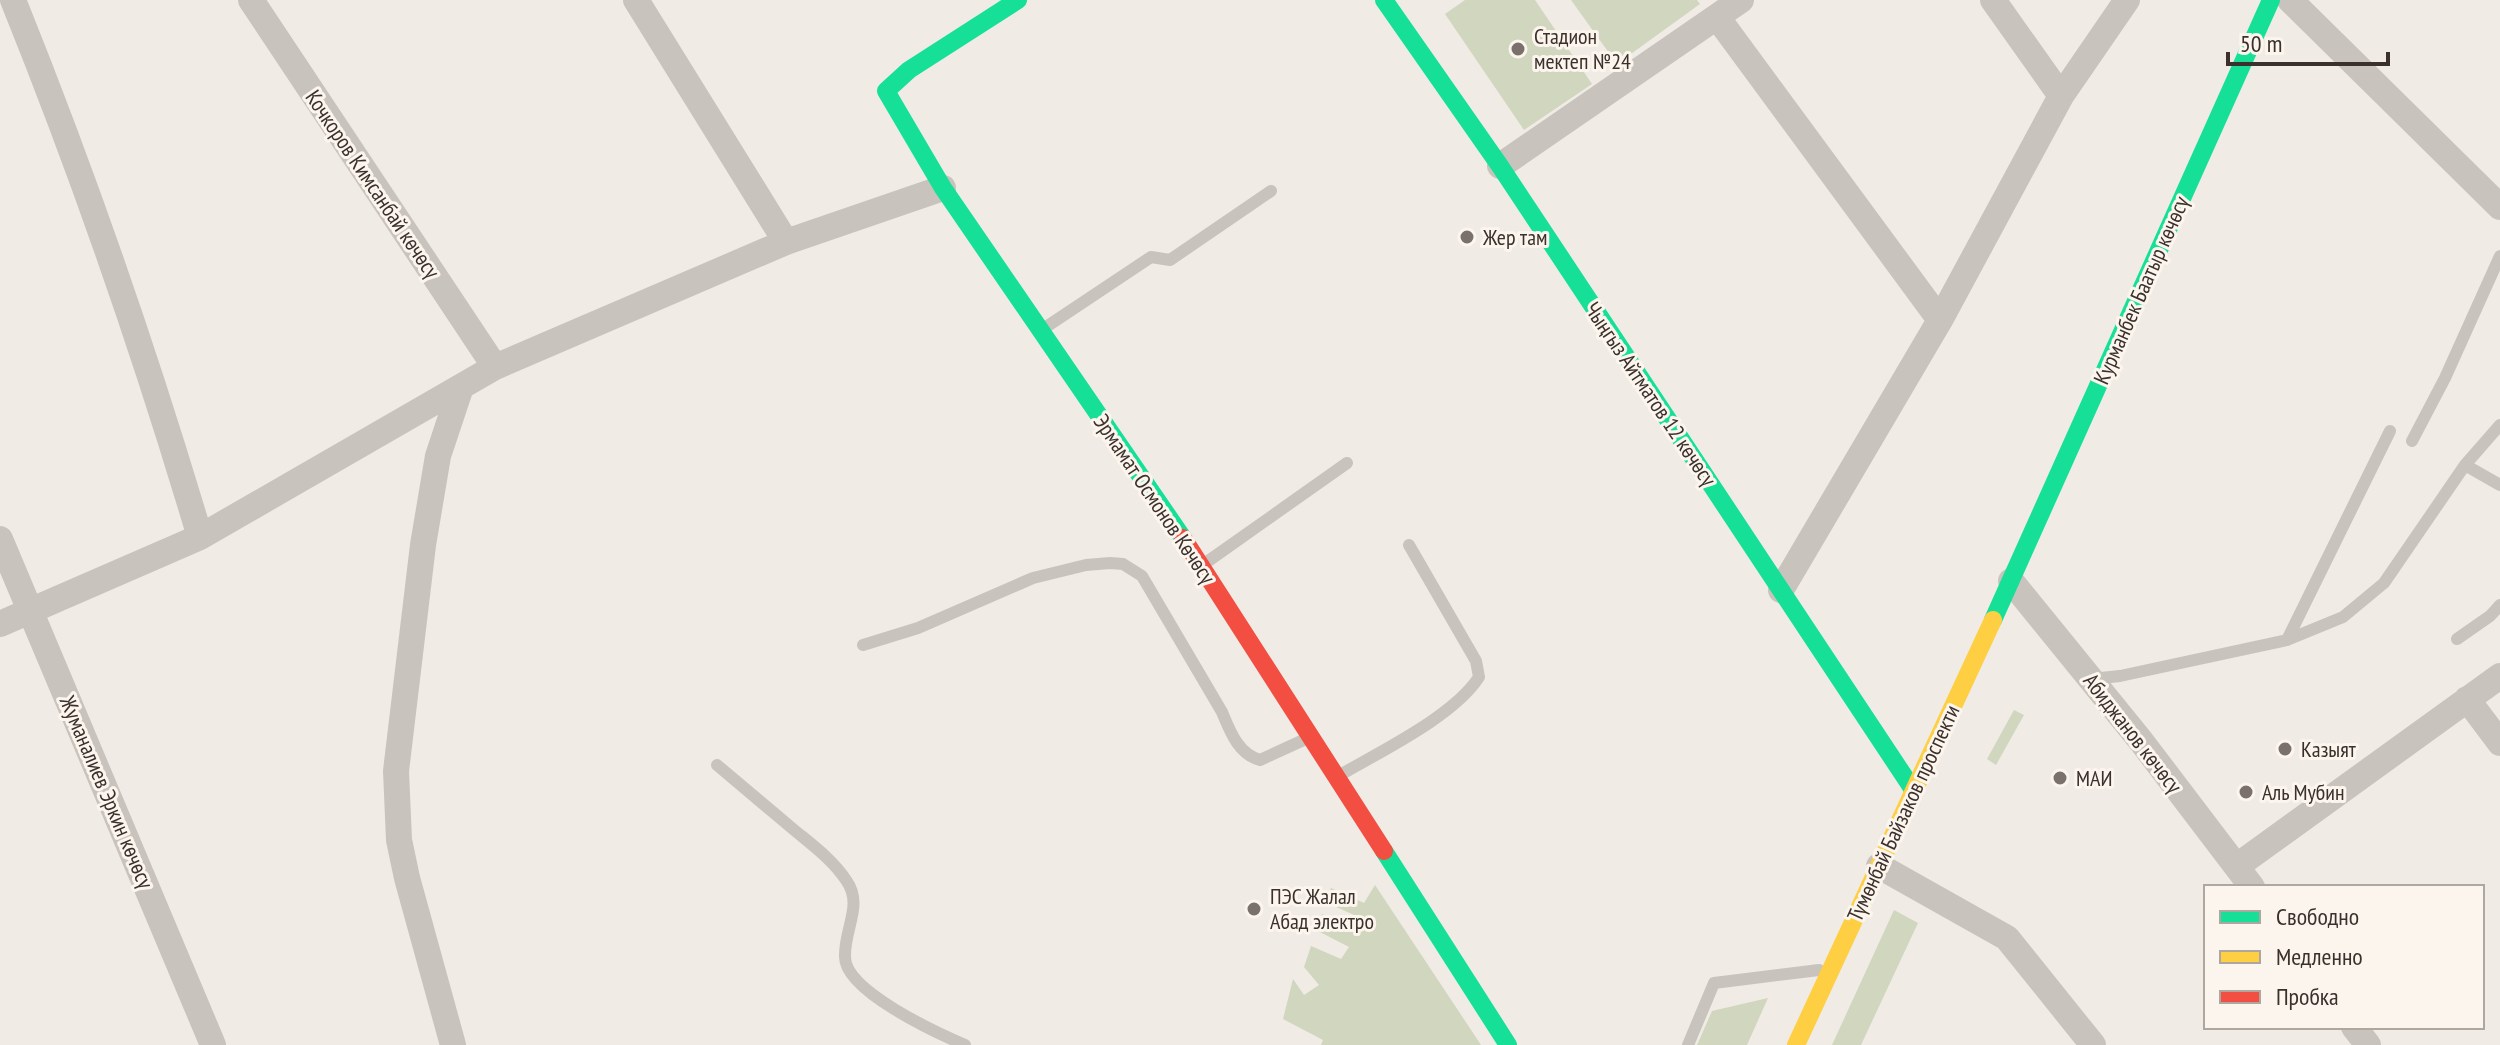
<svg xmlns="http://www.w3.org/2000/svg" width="2500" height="1045" font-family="'PT Sans Narrow',sans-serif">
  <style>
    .green { fill: #d1d6bf }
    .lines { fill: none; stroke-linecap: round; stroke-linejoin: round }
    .lane { stroke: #c9c3be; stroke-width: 12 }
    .street { stroke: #c9c3be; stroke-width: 26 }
    .fast { stroke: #16e098; stroke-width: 18 }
    .slow { stroke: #ffcf43; stroke-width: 18 }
    .jam { stroke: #f24e42; stroke-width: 18 }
    .poi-dot { fill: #7a716c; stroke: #fbf5ee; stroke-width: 3 }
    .labels { text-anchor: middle; stroke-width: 6; stroke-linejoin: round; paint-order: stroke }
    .poi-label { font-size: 22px; fill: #3b302b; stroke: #fbf5ee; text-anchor: start }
    .street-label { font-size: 22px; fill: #3b302b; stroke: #fbf5ee }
  </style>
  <rect width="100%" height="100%" fill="#f0ebe5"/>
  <path class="green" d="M1465,0H1535L1592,84L1524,130L1445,14Z
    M1571,0H1697L1700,4L1617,64Z
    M2014,710L2024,715L1996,765L1987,759Z
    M1375,885L1481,1045H1321L1323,1040L1283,1019L1293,979L1304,995L1319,985L1304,967L1311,946L1341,959L1349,947L1316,930L1322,914L1358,930L1363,919L1325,902L1331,888L1364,903Z
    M1894,910L1918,923L1861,1045H1832Z
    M1768,998L1747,1045H1697L1712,1011Z"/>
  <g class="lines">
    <path class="lane" d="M1043,329L1151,257L1170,260L1271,191
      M2412,441L2445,378L2500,256
      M2465,465L2500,485
      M1204,564L1347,463
      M2457,639L2490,616L2500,605
      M2287,640L2390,431
      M863,645L918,628L1033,578L1086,565L1110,563L1123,564L1142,576L1222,712C1230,731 1238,754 1260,760L1308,738
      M2091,679L2120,676L2287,640L2343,617L2384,583L2465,465L2500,425
      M717,765C742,786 767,807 793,829C811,844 832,859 846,880C864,905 844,928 845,957C845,991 937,1033 965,1045
      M1340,775C1381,751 1454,716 1479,677L1476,661L1409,545
      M1688,1045L1714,983L1819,970"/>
    <path class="street" d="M13,0C84,176 146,355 200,537
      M251,0L495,367
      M636,0L786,242
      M1993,0L2061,96
      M2290,0L2500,207
      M1717,17L1940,320
      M1500,166L1741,0
      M0,539L213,1045
      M2011,581L2141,741L2252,887
      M1781,590L1940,320L2061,96L2127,0
      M0,624L200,537L495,367L786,242L943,188
      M2467,699L2500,743
      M1879,866L2007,938L2093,1045
      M2237,866L2500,676
      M2354,1027L2368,1045
      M453,1045L407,878L399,840L396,771L423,545L438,456L461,387"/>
    <path class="fast" d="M1018,0L909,70L886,91L943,188L1183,538
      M1384,0L1500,166L1914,791
      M1993,620L2271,0
      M1384,851L1508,1045"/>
    <path class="slow" d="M1796,1045L1993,620"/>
    <path class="jam" d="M1183,538L1384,851"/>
  </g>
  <g class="poi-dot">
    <circle cx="1518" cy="49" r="8"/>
    <circle cx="1467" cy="237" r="8"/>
    <circle cx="2285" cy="749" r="8"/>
    <circle cx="2060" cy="778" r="8"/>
    <circle cx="2246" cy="792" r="8"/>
    <circle cx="1254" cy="909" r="8"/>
  </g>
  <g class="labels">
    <g class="poi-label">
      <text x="1534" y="44">Стадион<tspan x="1534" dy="25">мектеп №24</tspan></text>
      <text x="1483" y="245">Жер там</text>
      <text x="2301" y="757">Казыят</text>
      <text x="2076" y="786">МАИ</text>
      <text x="2262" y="800">Аль Мубин</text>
      <text x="1270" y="904">ПЭС Жалал<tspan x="1270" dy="25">Абад электро</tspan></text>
    </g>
    <g class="street-label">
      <text transform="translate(373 184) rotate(56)" y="8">Кочкоров Кимсанбай көчөсү</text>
      <text transform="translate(2141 290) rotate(-66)" y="8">Курманбек Баатыр көчөсү</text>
      <text transform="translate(1651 394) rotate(56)" y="8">Чыңгыз Айтматов 12 көчөсү</text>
      <text transform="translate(1155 499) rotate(56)" y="8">Эрмамат Осмонов Көчөсү</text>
      <text transform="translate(2133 733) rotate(52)" y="8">Абиджанов көчөсү</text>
      <text transform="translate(107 792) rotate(67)" y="8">Жуманалиев Эркин көчөсү</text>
      <text transform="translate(1903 813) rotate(-65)" y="8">Түмөнбай Байзаков проспекти</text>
    </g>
  </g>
  <rect x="2204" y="885" width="280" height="144" fill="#fbf5ee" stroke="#aea6a0" stroke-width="2"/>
  <rect x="2220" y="911" width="40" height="12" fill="#16e098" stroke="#aea6a0" stroke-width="2"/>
  <text x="2276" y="925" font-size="24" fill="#3b302b">Свободно</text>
  <rect x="2220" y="951" width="40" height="12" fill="#ffcf43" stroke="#aea6a0" stroke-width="2"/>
  <text x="2276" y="965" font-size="24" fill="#3b302b">Медленно</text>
  <rect x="2220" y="991" width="40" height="12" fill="#f24e42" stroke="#aea6a0" stroke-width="2"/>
  <text x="2276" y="1005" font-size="24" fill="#3b302b">Пробка</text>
  <path d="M2228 52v12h160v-12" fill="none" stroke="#3b302b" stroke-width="4"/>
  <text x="2240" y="52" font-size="24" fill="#3b302b" stroke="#fbf5ee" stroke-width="6" paint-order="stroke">50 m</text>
</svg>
